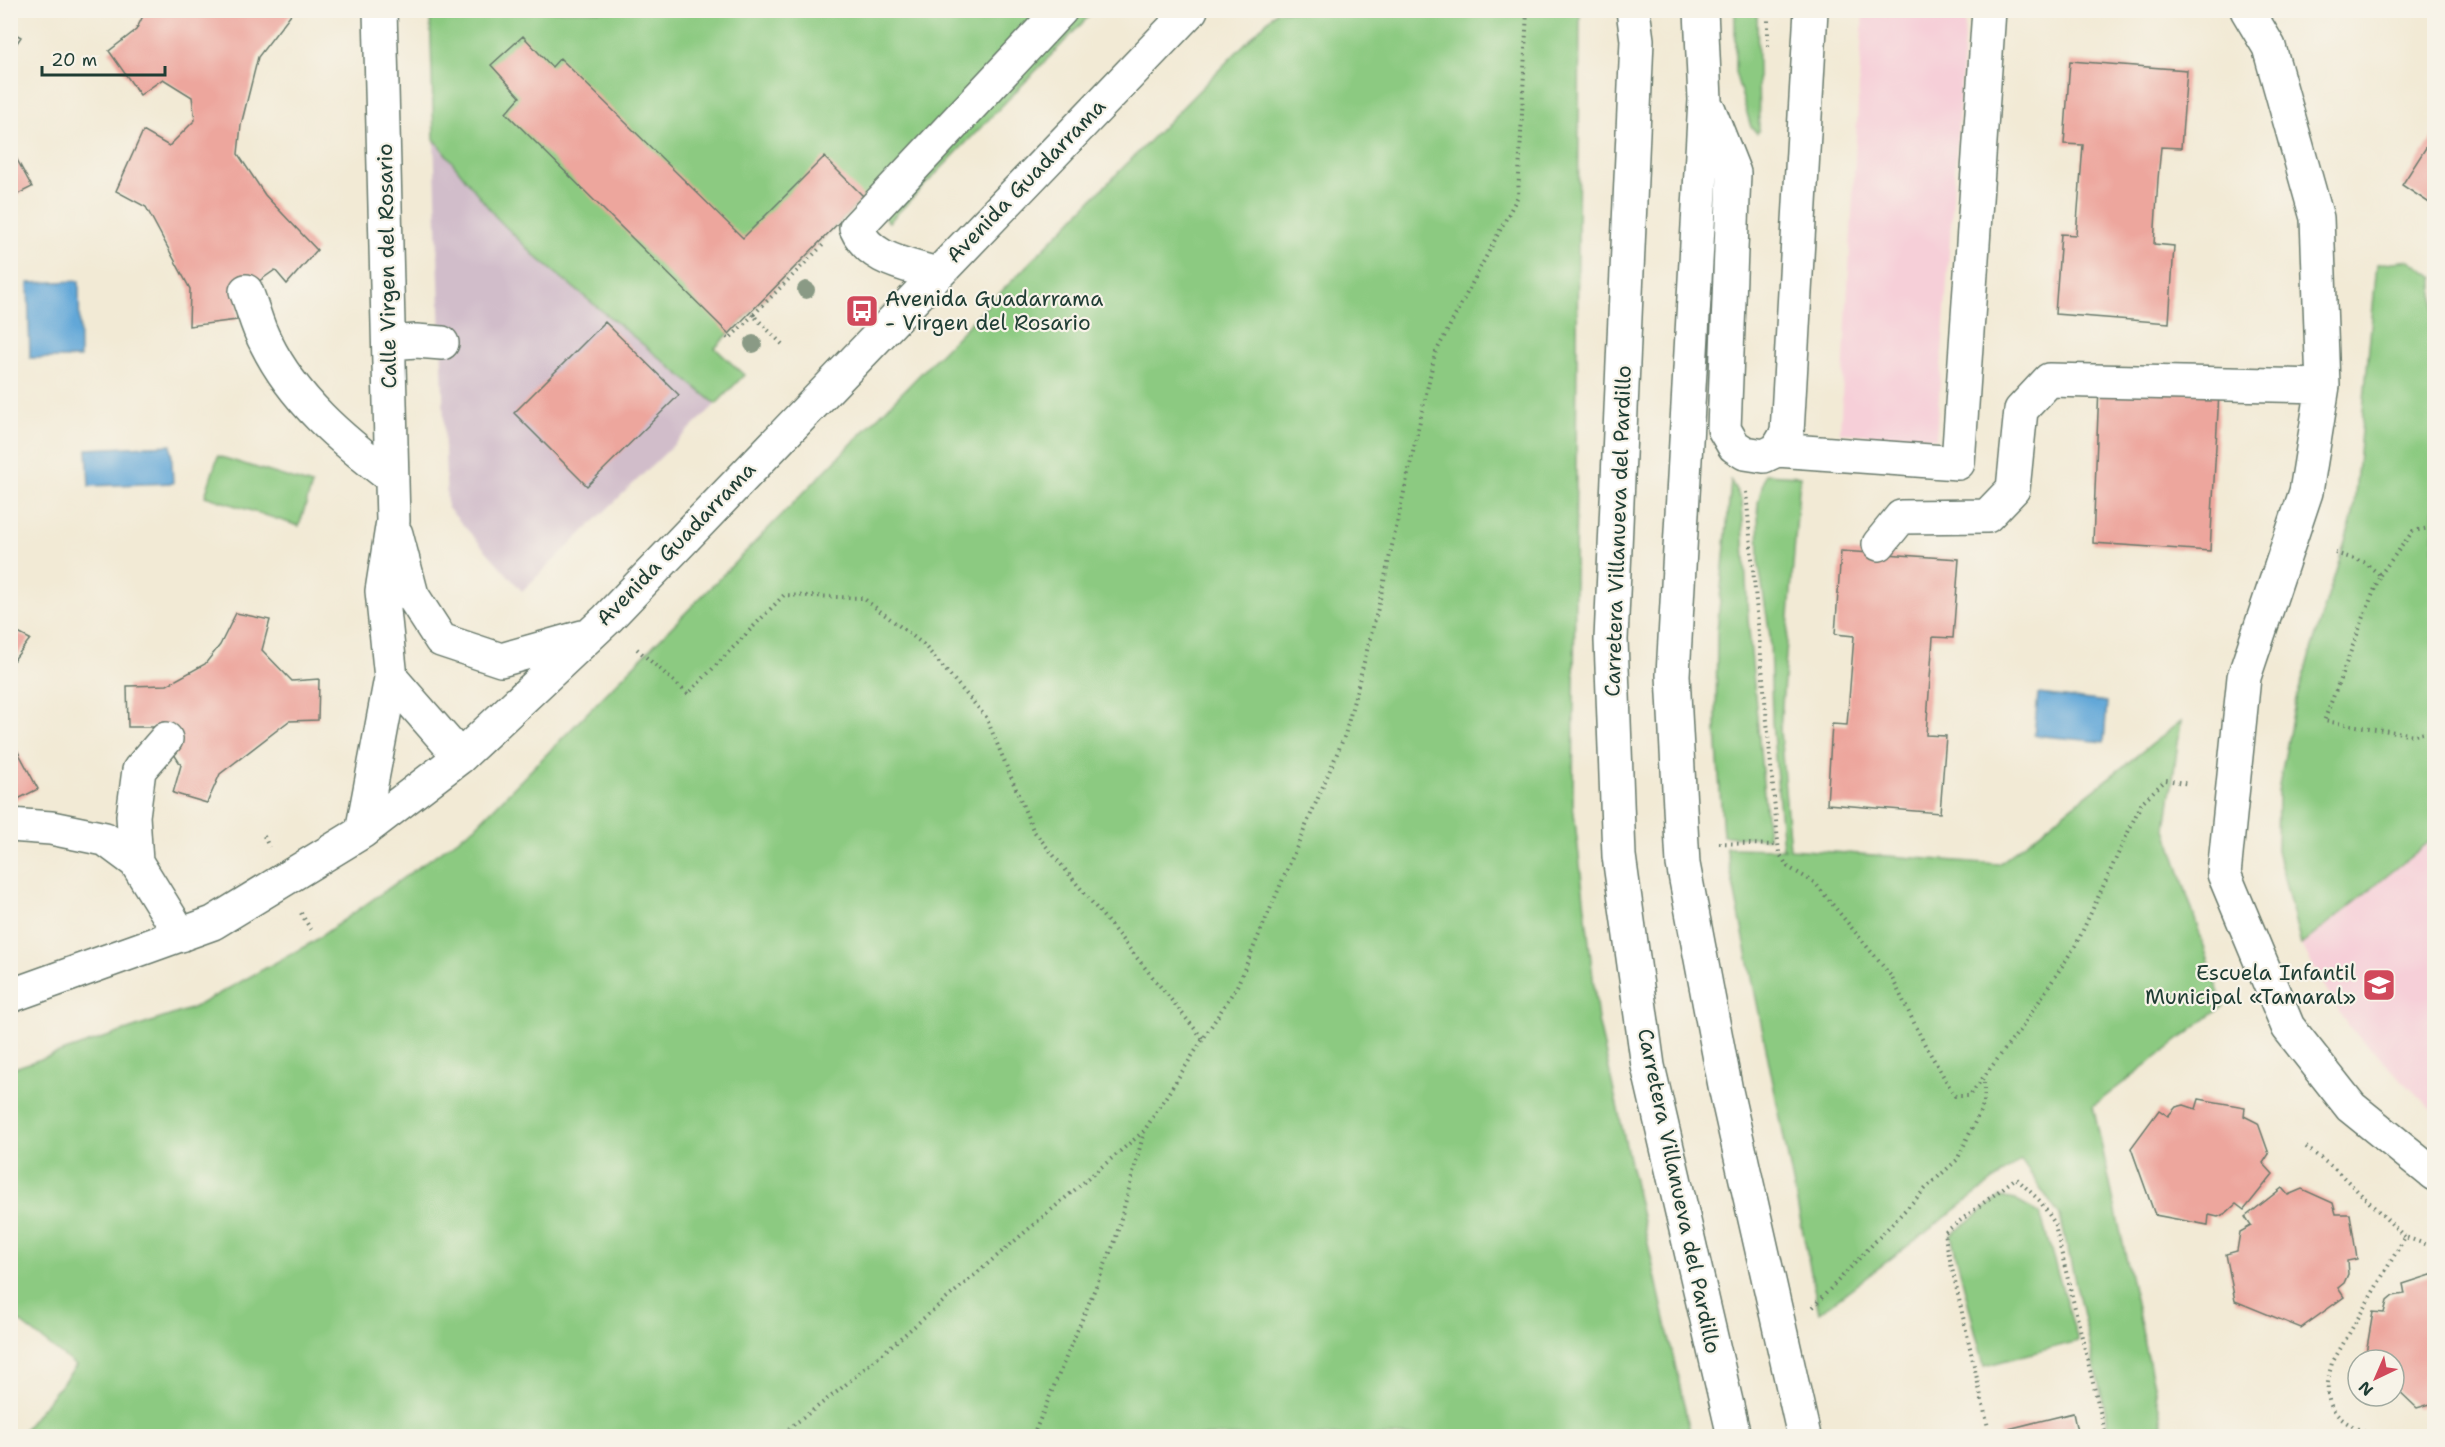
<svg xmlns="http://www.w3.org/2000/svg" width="2445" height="1447" font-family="'Shantell Sans',sans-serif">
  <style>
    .built { fill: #f6cfd8 }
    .industrial { fill: #d1bdca }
    .green { fill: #8cca81; stroke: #56845a; stroke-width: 1.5 }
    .water { fill: #62a7d8; stroke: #407286; stroke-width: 1.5 }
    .building { fill: #eda69d }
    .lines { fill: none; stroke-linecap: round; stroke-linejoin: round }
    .minor-casing { stroke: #697a6c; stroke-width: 36 }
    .path { stroke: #697a6c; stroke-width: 4; stroke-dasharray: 1.5 4.5; stroke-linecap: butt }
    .minor { stroke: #fff; stroke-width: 33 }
    .tree { fill: #8a9a85 }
    .labels { text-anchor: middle; stroke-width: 4.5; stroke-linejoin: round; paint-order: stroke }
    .street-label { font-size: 21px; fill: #1f3d34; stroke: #f7f3e8 }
    .poi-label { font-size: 21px; fill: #1f3d34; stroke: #f7f3e8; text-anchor: start }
  </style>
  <rect width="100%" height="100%" fill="#f7f3e8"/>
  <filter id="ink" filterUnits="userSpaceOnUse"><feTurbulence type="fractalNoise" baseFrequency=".0167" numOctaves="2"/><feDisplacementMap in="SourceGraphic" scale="12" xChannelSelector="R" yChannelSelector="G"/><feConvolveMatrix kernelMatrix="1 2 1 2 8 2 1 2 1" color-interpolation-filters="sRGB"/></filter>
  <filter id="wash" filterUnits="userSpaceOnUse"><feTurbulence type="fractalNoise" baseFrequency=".008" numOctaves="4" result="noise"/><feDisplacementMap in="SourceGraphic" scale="24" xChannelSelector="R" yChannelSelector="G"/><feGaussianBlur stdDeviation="1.35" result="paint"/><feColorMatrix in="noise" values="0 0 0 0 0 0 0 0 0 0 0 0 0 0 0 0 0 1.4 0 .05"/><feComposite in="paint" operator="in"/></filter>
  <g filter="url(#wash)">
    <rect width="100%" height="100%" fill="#f2ead5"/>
    <path class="built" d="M1863,11H1966L1936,439L1840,433Z
      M2434,838V1112L2347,1025L2301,945Z"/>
    <path class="industrial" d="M434,139L495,216L536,257L716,404L522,591L447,507Z"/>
    <path class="green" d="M430,11H1094L889,222L864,197L715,348L744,375L716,404L536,257L495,216L434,139Z
      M1277,11H1580L1573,804L1598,1020L1691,1436H19L76,1366L11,1315V1069L193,1008L311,943L475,827Z
      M1735,11H1757L1759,131L1757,133L1751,127L1735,72Z
      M2410,260L2434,277V838L2301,945L2277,850L2278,791L2295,703L2353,515L2377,264Z
      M218,456L312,485L299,526L205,496Z
      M1765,474L1800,476L1780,731L1790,849L1999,864L2181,721L2166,829L2223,1006L2093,1106L2165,1436H2111L2060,1216L2021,1160L1819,1313L1726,848L1786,849L1783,848L1772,721L1770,636L1759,566L1758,503Z
      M1731,481L1742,501L1748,619L1768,838L1723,836L1716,731L1717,632Z
      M2000,1197L2015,1200L2040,1214L2078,1341L1984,1366L1951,1235Z"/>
    <path class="water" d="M79,281L80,358H30L28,283Z
      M171,445L173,483L89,486L87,449Z
      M2038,694L2107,702L2104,742L2034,735Z"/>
    <g id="blocks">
      <path class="building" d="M146,10H294L258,57L241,125L238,154L265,195L317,250L287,284L275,270L238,296L237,320L189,326L190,289L146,207L116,191L143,131L169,146L195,120L192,97L163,79L140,95L109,51L136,30Z
        M10,31L21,37L10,53Z
        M523,36L552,67L560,58L743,238L824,157L864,197L729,334L506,113L520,97L491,65Z
        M2070,61L2187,70L2181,148L2161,147L2158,179L2154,244L2174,246L2169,323L2055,314L2061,234L2076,235L2083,145L2064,144Z
        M2434,135V206L2402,185Z
        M10,147L32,187L10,198Z
        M605,322L679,395L587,486L514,413Z
        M2099,386L2219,393L2210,551L2093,543Z
        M1841,551L1959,559L1953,638L1933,637L1926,735L1946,736L1940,813L1827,804L1832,724L1847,725L1854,636L1835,634Z
        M236,613L270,620L262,650L292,681L319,679L318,720L289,721L220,774L207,803L173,793L181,765L157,727H128L127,686L167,685L205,664L220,645Z
        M10,629L30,639L10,665Z
        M16,748L38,789L12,802L10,753Z
        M2199,1099L2245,1107L2244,1116L2258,1123L2269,1154L2263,1163L2273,1174L2244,1210L2236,1204L2226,1213L2218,1217L2209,1215L2208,1225L2155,1215L2131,1148L2159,1110L2168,1116L2176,1107L2184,1105L2196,1109Z
        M2282,1188L2288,1195L2302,1189L2333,1203L2336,1214H2350L2357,1259L2347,1261L2348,1274L2344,1283L2338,1288L2344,1297L2301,1328L2235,1301L2226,1254L2237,1251L2240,1232L2251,1226L2245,1217Z
        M2434,1274V1403L2417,1408L2394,1386V1360L2365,1359L2373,1312L2384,1313L2387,1301L2393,1296L2405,1294L2403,1284Z
        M2073,1413L2078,1436H2001L2000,1431Z"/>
    </g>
  </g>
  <g filter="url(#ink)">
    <use href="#blocks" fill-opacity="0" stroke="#697a6c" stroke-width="1.5"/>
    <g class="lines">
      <g class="minor-casing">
        <path id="minor" d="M1633,10L1637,40L1611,640L1619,856L1648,1066L1734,1436
          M1701,10L1705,100L1673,675L1683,864L1726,1091L1804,1436
          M2247,10L2269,47L2317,218L2323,386L2306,492L2244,677L2224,874L2288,1027L2351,1107L2434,1174
          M1709,110L1734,173L1724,429L1734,446L1745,453L1764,456L1777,450L1787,433L1811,10
          M936,274C905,264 870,260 856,228L1061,10
          M246,291C253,308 257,327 266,343C294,400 342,440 392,478
          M390,343L416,341L442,343
          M1777,450L1958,463L1989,10
          M396,534L412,595L441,640L501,660L582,637
          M1879,544L1901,517L1987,516L2013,489L2021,410L2049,380L2323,386
          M391,678L460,757
          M166,739L139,770L133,816L136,862L181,935
          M10,825L51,828L105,839L136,862
          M362,832L391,678L382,591L393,521L380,10
          M10,996L213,923L362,832L460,757L607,619L1191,10"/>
      </g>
      <path class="path" d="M1768,46V10
        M727,337L729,339L753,315L750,312
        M782,344L753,315L823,245
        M1746,492L1779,853L1788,867L1815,883L1891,976L1924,1043L1955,1096H1969L2023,1026L2077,943L2142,802L2166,780L2189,784
        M2335,553L2364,562L2380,575L2324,721L2415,735L2434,731
        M2380,575L2413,531L2434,527
        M637,649L688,694L784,595L863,598L923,644L986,717L1033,830L1203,1039
        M264,836L269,847
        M1719,843L1778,845
        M301,913L311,930
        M2306,1147L2336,1170L2405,1237
        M1813,1307L1927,1187L1957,1160L1984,1103V1079
        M779,1436L838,1391L1144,1131L1237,986L1345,735L1378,608L1435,354L1518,196L1527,10
        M1033,1436L1115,1241L1144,1132
        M1990,1436L1944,1233L2016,1178L2040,1201L2054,1222L2106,1436
        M2375,1436C2336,1421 2319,1408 2332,1363L2405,1237L2434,1247"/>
      <use href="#minor" class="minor"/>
    </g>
    <g class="tree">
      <circle cx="806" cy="290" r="9"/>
      <circle cx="753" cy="344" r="9"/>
    </g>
  </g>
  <defs>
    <g id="bus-square" transform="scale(1.725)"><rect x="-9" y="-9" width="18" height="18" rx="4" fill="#d1495b" stroke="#f7f3e8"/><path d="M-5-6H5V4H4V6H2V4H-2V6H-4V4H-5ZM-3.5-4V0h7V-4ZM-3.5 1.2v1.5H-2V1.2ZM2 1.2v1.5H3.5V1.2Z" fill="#fff"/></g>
    <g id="school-square" transform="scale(1.725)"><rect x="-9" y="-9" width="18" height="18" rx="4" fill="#d1495b" stroke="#f7f3e8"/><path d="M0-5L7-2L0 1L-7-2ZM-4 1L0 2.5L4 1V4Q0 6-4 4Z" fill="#fff"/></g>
  </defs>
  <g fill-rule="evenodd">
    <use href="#bus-square" x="862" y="311"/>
    <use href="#school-square" x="2379" y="985"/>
  </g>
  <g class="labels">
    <g class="street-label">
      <text transform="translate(1026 181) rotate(-46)" y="7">Avenida Guadarrama</text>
      <text transform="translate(387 266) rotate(-91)" y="7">Calle Virgen del Rosario</text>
      <text transform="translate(1618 531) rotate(-88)" y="7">Carretera Villanueva del Pardillo</text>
      <text transform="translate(676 544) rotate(-46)" y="7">Avenida Guadarrama</text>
      <text transform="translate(1679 1191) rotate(78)" y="7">Carretera Villanueva del Pardillo</text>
    </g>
    <g class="poi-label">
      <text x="885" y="306">Avenida Guadarrama<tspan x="885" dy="24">- Virgen del Rosario</tspan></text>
      <text x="2356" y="980" text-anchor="end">Escuela Infantil<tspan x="2356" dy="24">Municipal «Tamaral»</tspan></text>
    </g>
  </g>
  <rect width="2445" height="1447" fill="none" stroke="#f7f3e8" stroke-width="36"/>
  <g transform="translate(2376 1378) rotate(224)"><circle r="28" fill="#f7f3e8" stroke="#a1aaa0" stroke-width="1.5"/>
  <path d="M0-4.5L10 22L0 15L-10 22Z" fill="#d1495b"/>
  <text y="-9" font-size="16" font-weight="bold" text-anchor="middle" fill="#1f3d34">N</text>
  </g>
  <path d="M42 66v9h123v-9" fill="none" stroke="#1f3d34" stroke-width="3"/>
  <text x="51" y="66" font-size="18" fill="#1f3d34" stroke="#f7f3e8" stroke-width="4.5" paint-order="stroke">20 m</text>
</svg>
